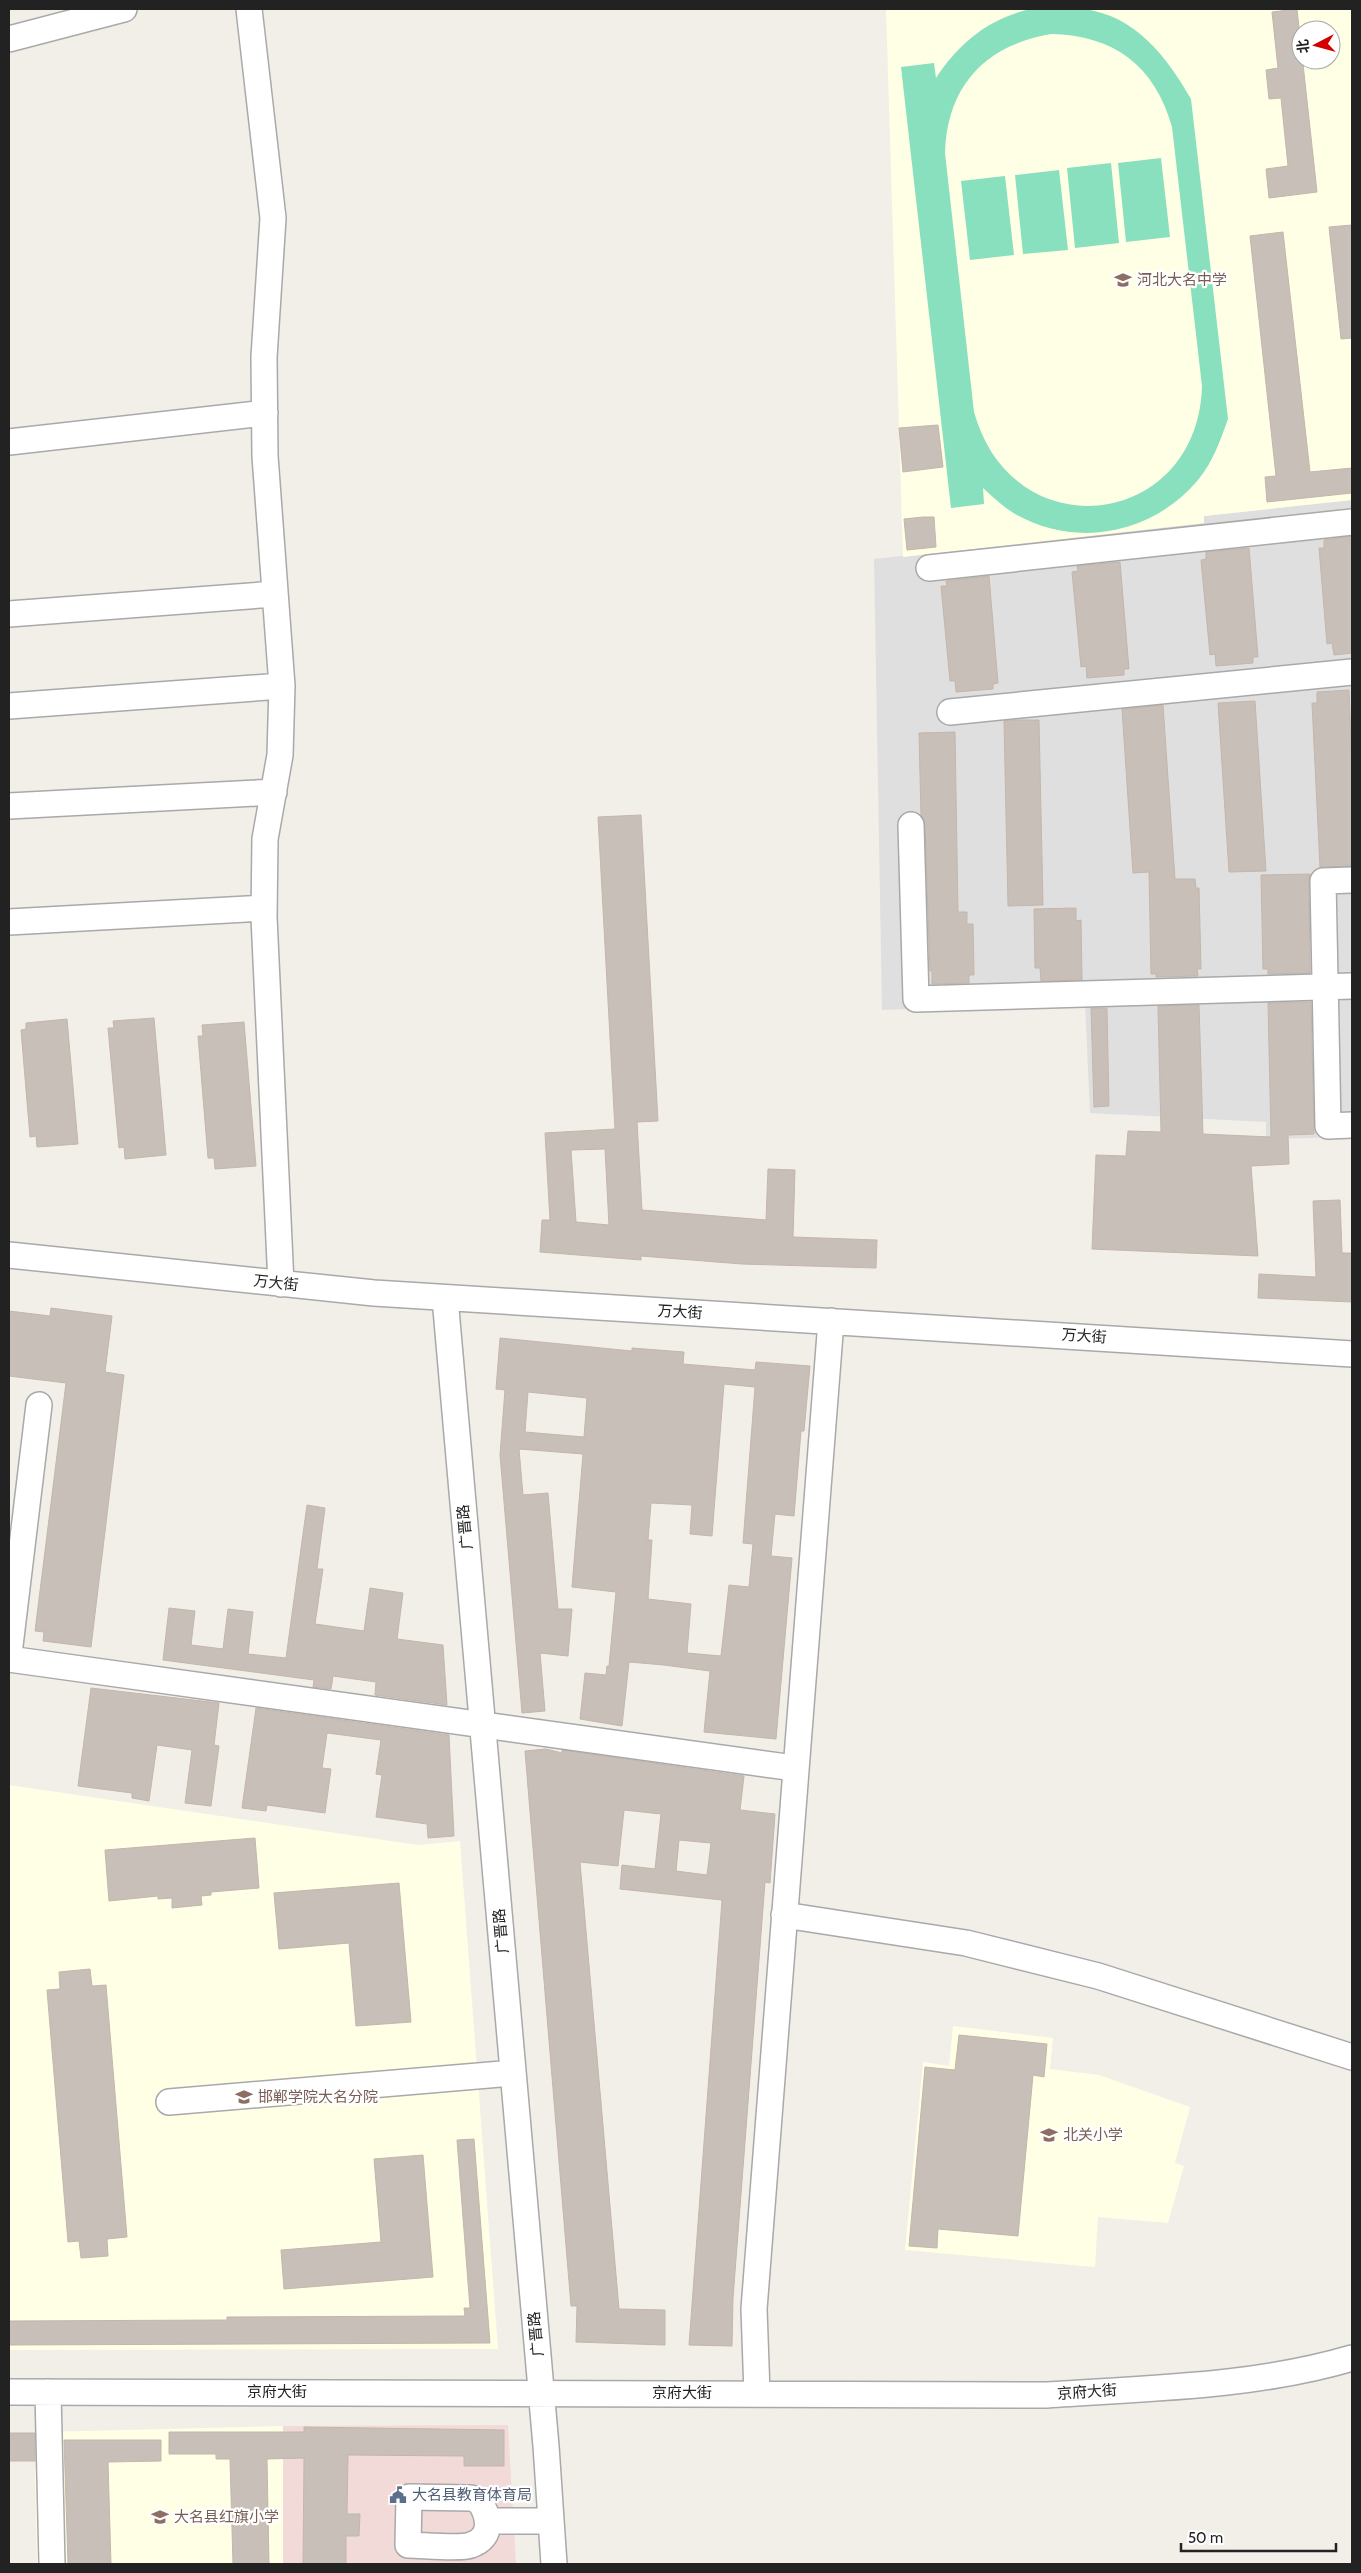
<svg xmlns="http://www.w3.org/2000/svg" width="1361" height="2573" font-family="Cabin,'Noto Sans SC',sans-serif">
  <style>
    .residential { fill: #e0dfdf }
    .commercial { fill: #f2dad9 }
    .education { fill: #ffffe5; fill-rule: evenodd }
    .pitch { fill: #88e0be; fill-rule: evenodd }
    .building { fill: #c7bfb8; stroke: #c4b6ab; fill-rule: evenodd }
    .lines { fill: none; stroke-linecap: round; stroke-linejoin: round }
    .minor-casing { stroke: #a9a9a9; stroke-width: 28 }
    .minor { stroke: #fff; stroke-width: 25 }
    .labels { text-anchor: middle; stroke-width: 4.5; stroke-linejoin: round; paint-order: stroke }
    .education-label { font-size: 15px; fill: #785e54; stroke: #fff; text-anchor: start }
    .street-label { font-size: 15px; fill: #222; stroke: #fff }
    .service-label { font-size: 15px; fill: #4e5e75; stroke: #fff; text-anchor: start }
  </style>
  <rect width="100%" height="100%" fill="#f2efe9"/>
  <path class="residential" d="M1352,500V1137L1266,1139V1122L1090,1113L1085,1002L882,1010L874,559L1204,523V516Z"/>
  <path class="commercial" d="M508,2425L516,2564H283V2426Z"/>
  <path class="education" d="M886,9H1352V500L1204,516V523L903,557ZM1301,30H1331V60H1301Z
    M9,1785L418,1845L460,1841L498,2349L9,2350Z
    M953,2026L1053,2038L1050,2069L1099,2075L1190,2107L1175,2163L1184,2166L1168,2223L1098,2217L1095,2267L905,2250L923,2062L949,2066Z
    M283,2426V2564H37L35,2469H45L44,2432Z"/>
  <path class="pitch" d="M1031,9C1048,9 1067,7 1084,9C1136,16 1167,57 1191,99L1228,419C1220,441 1213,462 1198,480C1153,534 1076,549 1015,514C1003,507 993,497 983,488L984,504L951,508L901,67L934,63L936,78C959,43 989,18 1031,9ZM1051,34C1114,35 1155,66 1172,127L1202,386C1198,529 1013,552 974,412L945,153C947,86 985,45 1051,34Z
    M1161,158L1170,237L1126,242L1118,163Z
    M1111,163L1119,243L1075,248L1067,168Z
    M1059,170L1068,250L1023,254L1015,175Z
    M1005,176L1014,255L970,260L961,181Z"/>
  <path class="building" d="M1297,9L1317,192L1269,198L1266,169L1288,166L1281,98L1269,99L1266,70L1278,68L1272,12Z
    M1352,225V338L1341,339L1329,227Z
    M1283,232L1310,472L1352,468V493L1267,502L1265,477L1276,476L1250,236Z
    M938,425L943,467L903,472L899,428Z
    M923,517H934L936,547L907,550L904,519Z
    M1352,536V653L1334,655L1332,643L1327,644L1319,548H1324V540Z
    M1249,548L1258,657H1253V663L1216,666L1215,654L1210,655L1201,560L1206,559V552Z
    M1120,562L1129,669H1124V675L1087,678L1086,666L1081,667L1072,572L1078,571L1077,566Z
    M989,576L998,683L993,684V689L956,692L955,681H950L941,586H947L946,581Z
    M1349,690L1352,766V866L1320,867L1312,703H1317V692Z
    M1255,701L1266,871L1229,872L1218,703Z
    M1163,705L1175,879H1195L1196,888H1199L1201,969H1197L1198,976L1156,977V974H1151L1149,872L1133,873L1122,709Z
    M1011,720H1039L1043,905L1008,906L1004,721Z
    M955,732L958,912H967V924H973L974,975H969V983L932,984V971H930L925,825L921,815L919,733Z
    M641,815L658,1121L637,1122L642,1210L766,1220L768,1169L795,1170L793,1237L877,1240L876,1268L742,1264L641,1256V1260L540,1252L542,1220H550L545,1133L615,1129L598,817ZM605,1149L609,1225L576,1222L571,1150Z
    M1310,874L1309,881L1310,973L1268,974V969H1263L1261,875Z
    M1076,908V921L1081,920L1082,980L1041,981L1040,968H1035L1034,909Z
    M1311,1002L1314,1134L1288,1135L1289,1164L1251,1166L1258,1256L1092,1249L1096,1155L1126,1156L1128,1131L1161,1132L1158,1006L1199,1005L1203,1134L1271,1137L1268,1003Z
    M1091,1008H1107L1109,1106L1094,1107Z
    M154,1018L166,1155L125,1159L124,1147L119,1148L108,1028H114L113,1021Z
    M67,1019L78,1144L37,1147L36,1136L30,1137L21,1030L26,1029V1023Z
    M244,1022L256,1166L215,1169L214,1158H208L198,1036H203L202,1025Z
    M1340,1200L1342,1253H1352V1302L1258,1298L1259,1274L1316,1277L1313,1201Z
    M51,1308L112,1316L105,1372L124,1375L91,1647L43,1641L44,1632L35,1631L66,1383L9,1376V1311L50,1316Z
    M500,1338L632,1351V1348L684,1352L683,1364L755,1370L756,1362L810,1366L804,1431H801L794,1516L775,1514L771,1556L792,1558L776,1739L704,1732L710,1671L664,1665L629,1662L622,1726L580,1719L585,1673L606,1675L607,1666H609L616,1592L572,1587L583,1454L519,1449L523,1495L548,1493L558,1609H572L568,1656L540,1653L545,1711L522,1713L500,1455L505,1390L496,1389ZM724,1384L755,1387L743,1543L753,1544L749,1587L729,1585L721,1656L687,1653L691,1604L648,1599L652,1540H648L651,1503L692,1505L690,1534L712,1536ZM528,1392L587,1398L584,1437L525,1432Z
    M307,1505L325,1508L317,1569H323L315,1624L364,1631L370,1588L403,1593L397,1639L443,1645L447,1705L375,1695L376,1682L333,1676L331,1689L313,1687L314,1680L163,1660L169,1608L195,1611L191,1645L223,1649L228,1609L253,1612L248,1654L286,1658Z
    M91,1688L219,1703L214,1745L219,1746L211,1806L185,1803L192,1750L157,1745L149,1801L132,1798V1793L78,1786Z
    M256,1708L449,1735L454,1836L428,1838L427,1824L376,1817L382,1775L376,1774L381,1740L327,1733L322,1768L331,1769L325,1813L267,1805L266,1811L242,1808Z
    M546,1749L562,1753V1750L744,1776L740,1810L775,1814L770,1883L765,1882L733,2298L732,2346L689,2345L722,1900L620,1889L622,1865L655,1869L661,1814L624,1810L618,1866L580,1862L619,2309L665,2310V2345L576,2342L577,2306H571L525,1751ZM679,1840L711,1843L707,1875L676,1871Z
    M255,1838L259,1888L211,1892V1895L201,1896L202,1905L172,1908V1898L158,1899V1896L109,1901L105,1850Z
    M399,1883L411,2022L356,2026L349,1943L279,1949L274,1893Z
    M90,1969L92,1986L106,1985L127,2237L107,2239L108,2256L81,2258L79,2241L68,2242L47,1990L60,1989L59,1972Z
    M959,2035L1047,2044L1044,2077L1033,2075L1018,2236L938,2229L937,2248L909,2246L925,2067L955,2070Z
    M474,2139L490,2343L9,2345V2321L227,2320V2317L465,2316L464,2308H470L457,2140Z
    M423,2155L433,2277L284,2289L281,2250L381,2242L374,2159Z
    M304,2427L504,2430V2466H464V2456L348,2455L347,2514H360L359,2536H346V2564H303L304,2458L267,2459L269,2564H233L230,2459H216V2454H169V2432H304Z
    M9,2433H35V2461H9Z
    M64,2440H161V2461L108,2462L111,2564H68Z"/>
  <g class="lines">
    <g class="minor-casing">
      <path id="minor" d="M249,9L273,218L264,357L265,456L282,686L280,755L265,839L264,917L281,1284
        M9,39L124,9
        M9,442L265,413
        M929,568L1352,522
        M9,614L275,594
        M9,706L282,686
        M950,712L1352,672
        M9,806L274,792
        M911,825L916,999L1352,986
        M1352,880L1323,881L1328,1126L1352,1125
        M9,922L264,908
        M9,1255L374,1293L1352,1354
        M445,1298L546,2446L554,2564
        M9,1654L39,1405
        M9,1659L794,1768
        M784,1915L966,1943L1098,1976L1352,2057
        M169,2102L513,2073
        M9,2392L1047,2395C1149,2388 1254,2387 1352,2358
        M48,2392L52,2564
        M757,2393L754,2309L831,1321
        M409,2497L471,2498L479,2501C490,2516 493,2538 471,2545C460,2549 422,2545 408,2545Z
        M488,2521H551"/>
    </g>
    <use href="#minor" class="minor"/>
  </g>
  <defs>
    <g id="school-bare" transform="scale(1.35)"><path d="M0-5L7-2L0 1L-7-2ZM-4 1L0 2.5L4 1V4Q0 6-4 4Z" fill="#8d6e63" stroke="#fff" stroke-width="2.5" paint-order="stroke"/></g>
    <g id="university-bare" transform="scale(1.35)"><path d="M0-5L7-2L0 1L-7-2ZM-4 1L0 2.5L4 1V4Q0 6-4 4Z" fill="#8d6e63" stroke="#fff" stroke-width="2.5" paint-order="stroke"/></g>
    <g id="civic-bare" transform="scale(1.35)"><path d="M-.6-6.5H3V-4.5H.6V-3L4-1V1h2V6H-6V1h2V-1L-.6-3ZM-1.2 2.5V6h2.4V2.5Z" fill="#5c6f8a" stroke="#fff" stroke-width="2.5" paint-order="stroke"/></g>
  </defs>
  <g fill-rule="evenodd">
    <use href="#school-bare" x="1123" y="280"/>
    <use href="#university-bare" x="244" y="2097"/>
    <use href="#school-bare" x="1049" y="2135"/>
    <use href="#civic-bare" x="398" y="2495"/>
    <use href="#school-bare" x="160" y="2517"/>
  </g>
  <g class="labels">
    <g class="education-label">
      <text x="1137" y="285">河北大名中学</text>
      <text x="258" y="2102">邯郸学院大名分院</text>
      <text x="1063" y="2140">北关小学</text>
      <text x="174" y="2522">大名县红旗小学</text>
    </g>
    <g class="street-label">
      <text transform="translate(276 1283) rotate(6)" y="5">万大街</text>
      <text transform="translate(680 1312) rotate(3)" y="5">万大街</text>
      <text transform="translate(1084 1336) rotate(4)" y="5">万大街</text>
      <text transform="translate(465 1527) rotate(-95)" y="5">广晋路</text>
      <text transform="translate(501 1931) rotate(-95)" y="5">广晋路</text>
      <text transform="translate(536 2334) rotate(-95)" y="5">广晋路</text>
      <text x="277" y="2397">京府大街</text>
      <text transform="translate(1087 2392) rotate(-4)" y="5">京府大街</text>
      <text x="682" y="2398">京府大街</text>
    </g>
    <g class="service-label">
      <text x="412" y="2500">大名县教育体育局</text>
    </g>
  </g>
  <rect width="1361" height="2573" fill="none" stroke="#222222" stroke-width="20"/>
  <g transform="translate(1316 45) rotate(264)"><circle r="24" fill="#ffffff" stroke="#a7a7a7"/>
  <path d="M0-4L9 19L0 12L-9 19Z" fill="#d40000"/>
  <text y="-8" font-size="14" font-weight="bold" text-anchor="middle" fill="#222222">北</text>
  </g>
  <path d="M1181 2543v8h155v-8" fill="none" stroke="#222222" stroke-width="2.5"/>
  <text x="1188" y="2543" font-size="15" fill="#222222" stroke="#ffffff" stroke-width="4" paint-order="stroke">50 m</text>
</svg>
